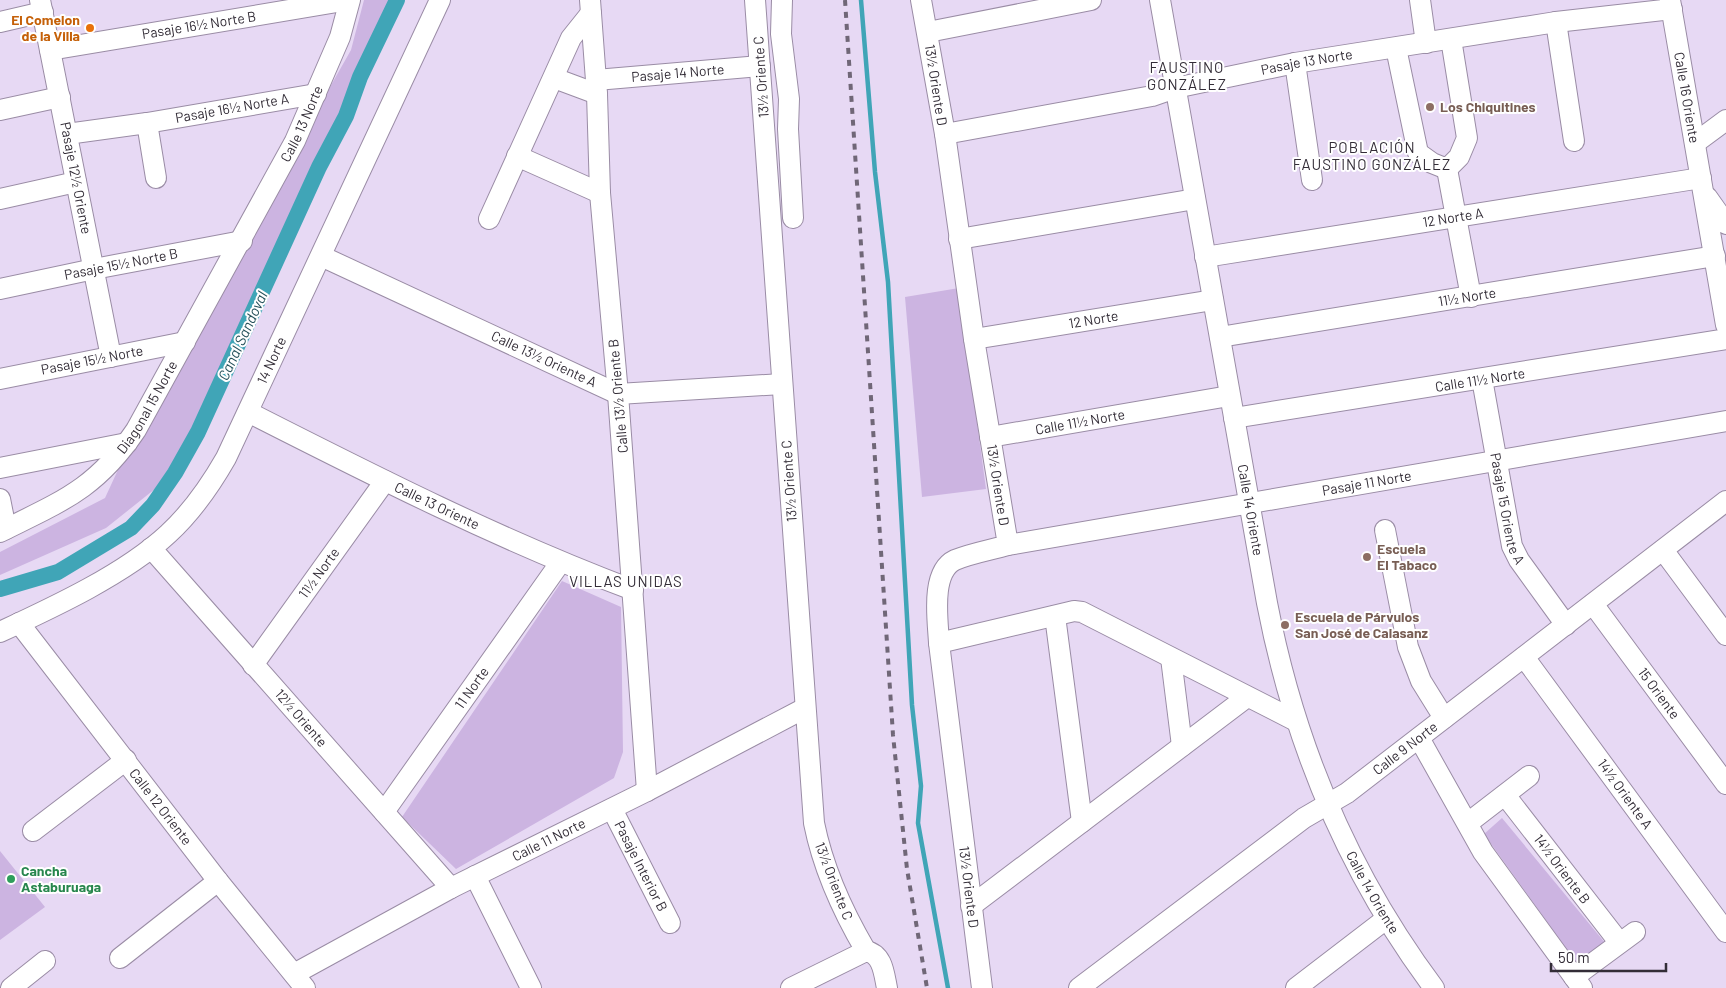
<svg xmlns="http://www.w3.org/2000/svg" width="1726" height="988" font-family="Barlow,sans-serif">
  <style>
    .green { fill: #ccb4e1 }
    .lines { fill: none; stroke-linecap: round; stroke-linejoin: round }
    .stream { stroke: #40a5b7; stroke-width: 4.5 }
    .canal { stroke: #40a5b7; stroke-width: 16 }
    .minor-casing { stroke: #9a8ca5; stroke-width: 22 }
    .minor { stroke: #fff; stroke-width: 20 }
    .rail { stroke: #706777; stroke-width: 4; stroke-dasharray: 6 6; stroke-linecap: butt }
    .food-dot { fill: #e8710a; stroke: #fff; stroke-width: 2 }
    .education-dot { fill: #8d6e63; stroke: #fff; stroke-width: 2 }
    .leisure-dot { fill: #2e9e5b; stroke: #fff; stroke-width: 2 }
    .labels { text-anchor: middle; stroke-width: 4; stroke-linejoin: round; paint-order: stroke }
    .food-label { font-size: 14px; font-weight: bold; fill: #c56008; stroke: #fff; text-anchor: end }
    .street-label { font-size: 14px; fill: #332d37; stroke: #fff }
    .education-label { font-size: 14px; font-weight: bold; fill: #785e54; stroke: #fff; text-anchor: start }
    .leisure-label { font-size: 14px; font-weight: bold; fill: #27864d; stroke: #fff; text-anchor: start }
    .neighbourhood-label { font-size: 15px; letter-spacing: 1px; fill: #332d37; stroke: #fff }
    .water-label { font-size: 15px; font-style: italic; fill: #26525b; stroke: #fff }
  </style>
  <rect width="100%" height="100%" fill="#e7d9f4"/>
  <path class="green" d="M364,0H396L175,473L106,528L0,575V552L105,498L140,422L351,50Z
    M959,288L986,489L922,497L905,297Z
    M562,581L621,607L623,752L614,778L456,869L402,817Z
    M1502,818L1606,944L1578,965L1484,834Z
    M0,851L45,907L0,940Z"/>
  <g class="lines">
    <path class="stream" d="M861,0L875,172L888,282L912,705L921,786L918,823L948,988"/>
    <path class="canal" d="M0,589L58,572L131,528L153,505L175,473L198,432L319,167L346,116L360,77L397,0"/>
    <g class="minor-casing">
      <g id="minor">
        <path d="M40,0L111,357"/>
        <path d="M590,0L597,94L600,193L618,394L647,791"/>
        <path d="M755,0L814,823C823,868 843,912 866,951"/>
        <path d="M782,0L781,34L789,99L788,129L793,218"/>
        <path d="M921,0L945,134L974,339L1008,545C991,550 972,553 955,560C930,572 938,621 939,643L982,988"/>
        <path id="s1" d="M1160,0L1267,603C1294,743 1348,873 1434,988"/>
        <path d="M1420,0L1426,43"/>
        <path id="s2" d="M1670,0L1726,325"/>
        <path d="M0,22L43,12"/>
        <path d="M1556,22L1574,141"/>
        <path d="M928,32L1091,0"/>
        <path d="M1396,48L1418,153L1432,163L1447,169"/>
        <path d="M50,50L349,0"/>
        <path d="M1295,63L1312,180"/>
        <path d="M554,78L597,94"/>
        <path id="s3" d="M596,80L760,66"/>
        <path d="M0,110L60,97"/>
        <path d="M147,123L156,178"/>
        <path d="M67,134L147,123L316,94"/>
        <path id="s4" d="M945,134L1152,96L1175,88L1295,63L1556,22L1672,9"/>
        <path d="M1695,143L1726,120"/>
        <path d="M517,156L600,193"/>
        <path d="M1447,169L1459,157L1467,138L1451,39"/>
        <path d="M1447,169L1471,297"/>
        <path d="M1707,197L1726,224"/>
        <path d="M0,199L76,182"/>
        <path d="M489,219L571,38L591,13"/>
        <path d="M959,239L1195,199"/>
        <path d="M321,256L618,394L782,384"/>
        <path id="s5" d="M1205,257L1701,178"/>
        <path d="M0,289L94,269L242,241"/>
        <path d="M1220,337L1715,256"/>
        <path id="s6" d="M974,339L1213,300"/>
        <path d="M0,379L185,342"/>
        <path id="s7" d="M1482,379L1512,546L1519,560L1566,625"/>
        <path id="s8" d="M248,412C374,476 500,540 633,590"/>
        <path d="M1234,418L1726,339"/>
        <path d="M990,437L1229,396"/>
        <path d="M0,468L127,443"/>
        <path d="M0,499L6,529"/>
        <path d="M1385,530L1408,647L1421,681L1444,718"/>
        <path id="s9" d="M0,532C62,501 96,489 136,430L295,141L340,37L350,0"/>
        <path id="s10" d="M1008,545L1726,421"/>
        <path d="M151,548L451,888"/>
        <path d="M1663,550L1726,635"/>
        <path id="s11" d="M1593,604L1726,784"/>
        <path d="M1055,616L1082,822"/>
        <path id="s12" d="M19,623L218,881L305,988"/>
        <path id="s13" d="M0,632C54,607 125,574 168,534C192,512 210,486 226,458L440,0"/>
        <path d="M939,643L1074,611L1082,612L1296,721"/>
        <path d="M1524,657L1726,932"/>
        <path d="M1171,658L1182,746"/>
        <path d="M253,665L385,481"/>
        <path d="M1419,738L1483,852L1582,988"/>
        <path d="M1505,795L1619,942"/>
        <path id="s14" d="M612,809L670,923"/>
        <path id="s15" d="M384,812L560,563"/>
        <path d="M1468,823L1529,776"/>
        <path d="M33,831L126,760"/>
        <path d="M475,876L531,988"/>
        <path d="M971,906L1247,697"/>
        <path d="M120,958L218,881"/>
        <path id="s16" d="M294,974L451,888L647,791L805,708"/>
        <path d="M1574,977L1635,932"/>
        <path d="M11,988L45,961"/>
        <path d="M791,988L866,951C883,954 884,974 887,988"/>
        <path id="s17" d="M1079,988L1304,818L1347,793L1726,501"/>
        <path d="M1296,988L1386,919"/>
      </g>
    </g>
    <use href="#minor" class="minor"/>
    <path class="rail" d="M845,0L893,735L907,869L927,988"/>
  </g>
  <circle class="food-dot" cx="90" cy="28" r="5"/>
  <g class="education-dot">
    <circle cx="1430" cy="107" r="5"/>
    <circle cx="1367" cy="557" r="5"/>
    <circle cx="1285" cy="625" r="5"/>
  </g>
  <circle class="leisure-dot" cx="11" cy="879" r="5"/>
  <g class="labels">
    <g class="food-label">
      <text x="80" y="25">El Comelon<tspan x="80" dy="16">de la Villa</tspan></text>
    </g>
    <g class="street-label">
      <text transform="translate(199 25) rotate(-9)" y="5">Pasaje 16½ Norte B</text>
      <text dy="5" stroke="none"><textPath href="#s4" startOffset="369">Pasaje 13 Norte</textPath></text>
      <text dy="5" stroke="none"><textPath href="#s3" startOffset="82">Pasaje 14 Norte</textPath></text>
      <text transform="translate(761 77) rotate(-94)" y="5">13½ Oriente C</text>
      <text transform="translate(936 85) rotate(81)" y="5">13½ Oriente D</text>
      <text dy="5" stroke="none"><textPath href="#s2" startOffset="99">Calle 16 Oriente</textPath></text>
      <text transform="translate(232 108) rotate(-10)" y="5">Pasaje 16½ Norte A</text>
      <text dy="5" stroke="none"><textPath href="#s9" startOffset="521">Calle 13 Norte</textPath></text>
      <text transform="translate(76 178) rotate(79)" y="5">Pasaje 12½ Oriente</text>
      <text dy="5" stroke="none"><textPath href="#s5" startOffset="251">12 Norte A</textPath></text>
      <text transform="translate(121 264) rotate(-11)" y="5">Pasaje 15½ Norte B</text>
      <text transform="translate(1467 297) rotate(-9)" y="5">11½ Norte</text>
      <text dy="5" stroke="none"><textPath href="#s6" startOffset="121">12 Norte</textPath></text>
      <text transform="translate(544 359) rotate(25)" y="5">Calle 13½ Oriente A</text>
      <text transform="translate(92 360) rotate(-11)" y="5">Pasaje 15½ Norte</text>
      <text dy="5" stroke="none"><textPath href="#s13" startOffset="399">14 Norte</textPath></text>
      <text transform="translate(1480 380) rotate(-9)" y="5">Calle 11½ Norte</text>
      <text transform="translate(618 396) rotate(-95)" y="5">Calle 13½ Oriente B</text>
      <text dy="5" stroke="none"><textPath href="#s9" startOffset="198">Diagonal 15 Norte</textPath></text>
      <text transform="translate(1080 422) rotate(-10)" y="5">Calle 11½ Norte</text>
      <text transform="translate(789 481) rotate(-94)" y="5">13½ Oriente C</text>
      <text dy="5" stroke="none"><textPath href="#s10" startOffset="364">Pasaje 11 Norte</textPath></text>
      <text transform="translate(998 485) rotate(81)" y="5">13½ Oriente D</text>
      <text dy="5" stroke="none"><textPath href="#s8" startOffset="211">Calle 13 Oriente</textPath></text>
      <text dy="5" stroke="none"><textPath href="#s7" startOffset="132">Pasaje 15 Oriente A</textPath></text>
      <text dy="5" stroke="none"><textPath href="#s1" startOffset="518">Calle 14 Oriente</textPath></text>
      <text transform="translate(319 573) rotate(-54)" y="5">11½ Norte</text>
      <text dy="5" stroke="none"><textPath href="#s15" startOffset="152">11 Norte</textPath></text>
      <text dy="5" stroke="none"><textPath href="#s11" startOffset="111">15 Oriente</textPath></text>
      <text transform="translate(301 718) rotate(49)" y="5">12½ Oriente</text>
      <text dy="5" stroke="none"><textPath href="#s17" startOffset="405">Calle 9 Norte</textPath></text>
      <text transform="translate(1625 794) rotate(54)" y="5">14½ Oriente A</text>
      <text dy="5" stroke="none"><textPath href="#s12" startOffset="232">Calle 12 Oriente</textPath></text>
      <text dy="5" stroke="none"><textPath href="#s16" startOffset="288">Calle 11 Norte</textPath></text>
      <text dy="5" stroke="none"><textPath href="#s14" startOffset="64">Pasaje Interior B</textPath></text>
      <text transform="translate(1562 869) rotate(53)" y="5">14½ Oriente B</text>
      <text transform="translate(834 881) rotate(69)" y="5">13½ Oriente C</text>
      <text transform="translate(969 887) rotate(83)" y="5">13½ Oriente D</text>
      <text dy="5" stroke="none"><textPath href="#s1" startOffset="922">Calle 14 Oriente</textPath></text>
    </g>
    <g class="education-label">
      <text x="1440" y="112">Los Chiquitines</text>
      <text x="1377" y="554">Escuela<tspan x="1377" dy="16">El Tabaco</tspan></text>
      <text x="1295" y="622">Escuela de Párvulos<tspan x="1295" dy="16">San José de Calasanz</tspan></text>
    </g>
    <g class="leisure-label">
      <text x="21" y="876">Cancha<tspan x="21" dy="16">Astaburuaga</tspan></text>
    </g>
    <g class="neighbourhood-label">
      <text x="1187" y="73">FAUSTINO<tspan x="1187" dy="17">GONZÁLEZ</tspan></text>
      <text x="1372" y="153">POBLACIÓN<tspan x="1372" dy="17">FAUSTINO GONZÁLEZ</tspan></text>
      <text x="626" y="587">VILLAS UNIDAS</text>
    </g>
    <g class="water-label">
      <text transform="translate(243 336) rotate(-65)" y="5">Canal Sandoval</text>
    </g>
  </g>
  <path d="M1551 963v8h115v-8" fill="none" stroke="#332d37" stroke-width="2.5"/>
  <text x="1558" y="963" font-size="15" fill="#332d37" stroke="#ffffff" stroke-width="4" paint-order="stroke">50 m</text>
</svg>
